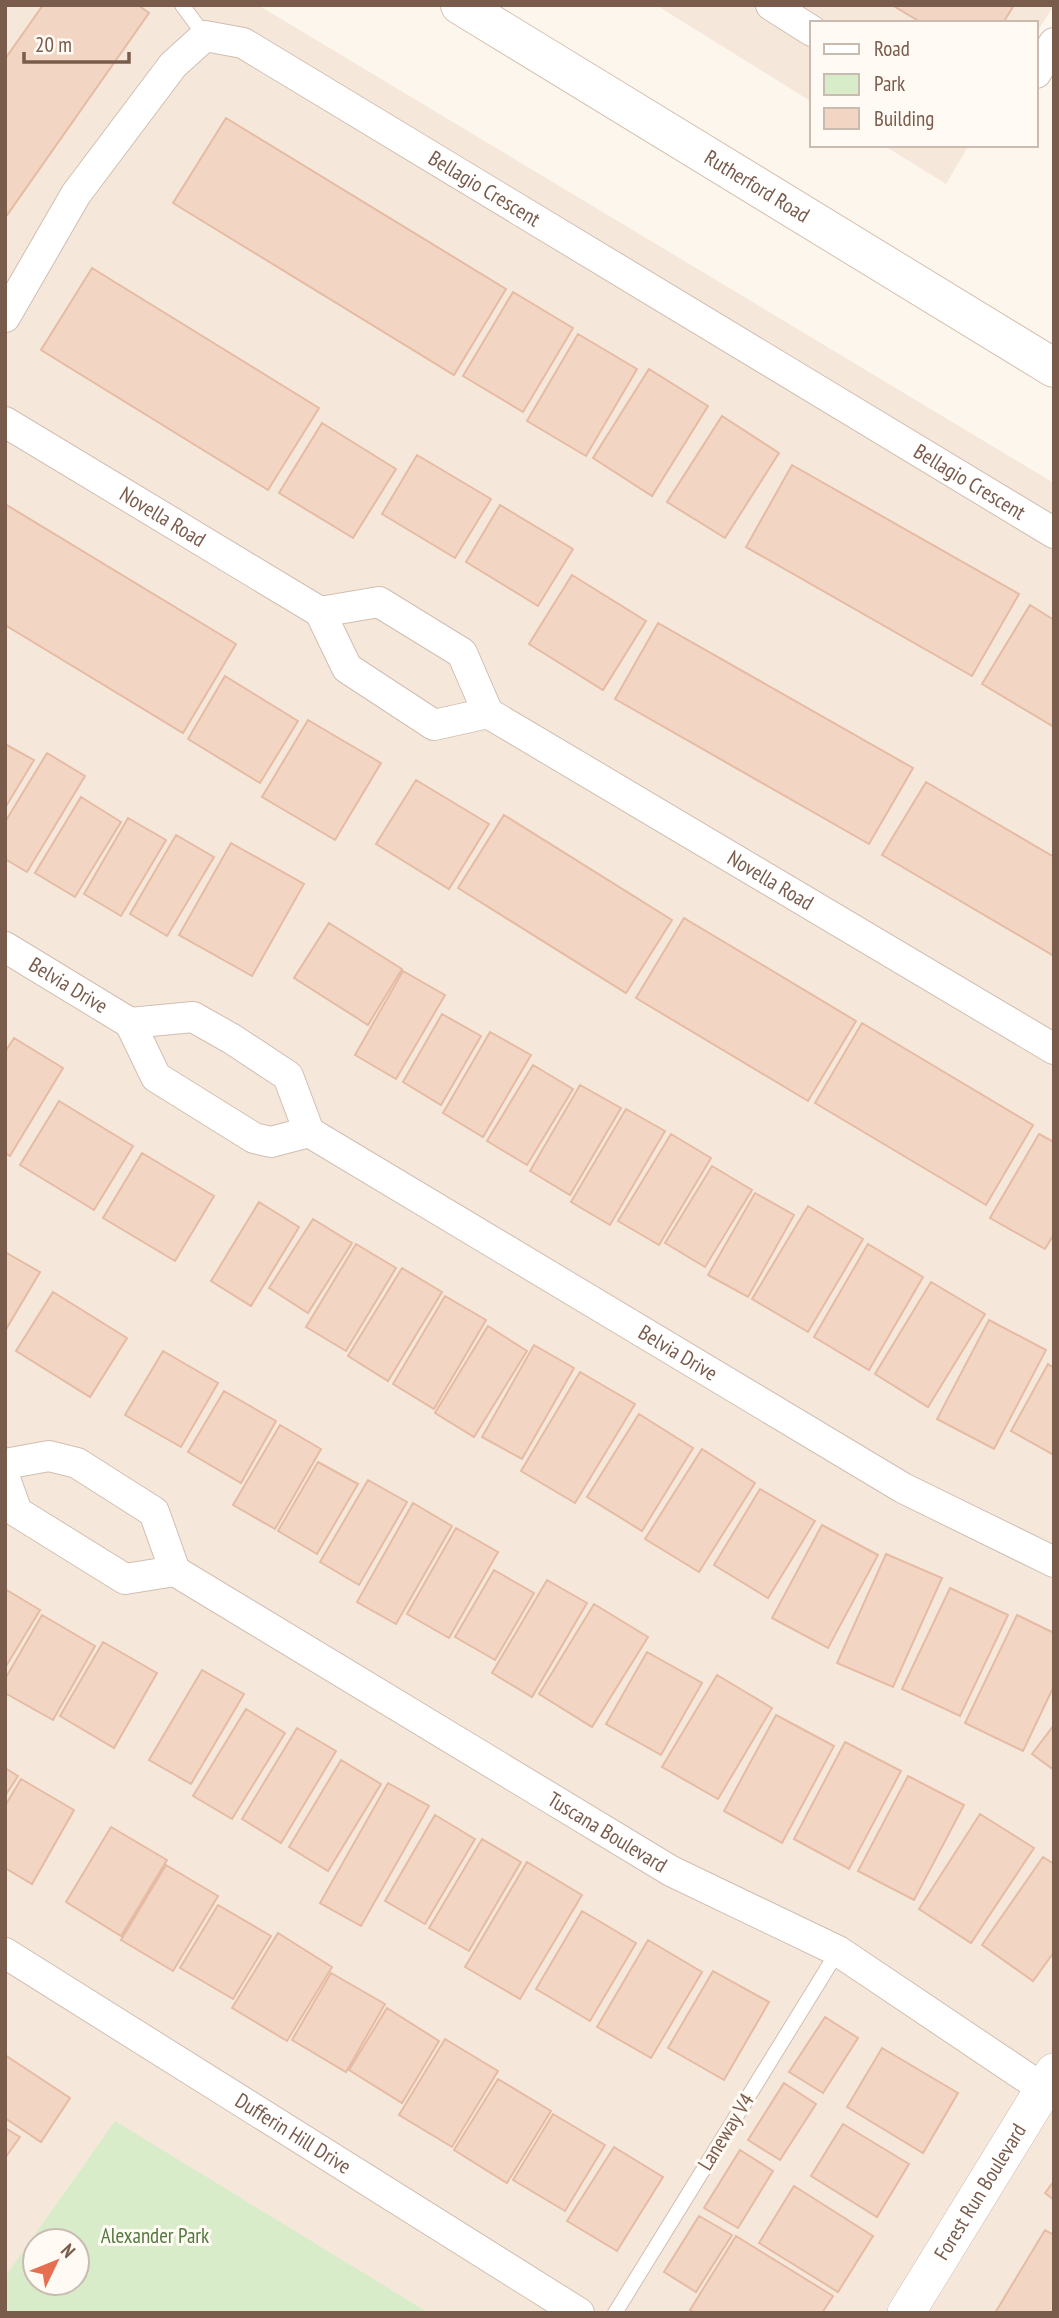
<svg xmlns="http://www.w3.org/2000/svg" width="1059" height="2318" font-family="'PT Sans Narrow',sans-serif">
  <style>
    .residential { fill: #f5e8da; fill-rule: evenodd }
    .green { fill: #d8ecc9; fill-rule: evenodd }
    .building { fill: #f3d5c3; stroke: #e6bba3; stroke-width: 2 }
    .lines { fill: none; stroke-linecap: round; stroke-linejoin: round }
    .service-casing { stroke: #d1beb0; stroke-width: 16 }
    .minor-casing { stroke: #d1beb0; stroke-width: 32 }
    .tertiary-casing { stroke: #d1beb0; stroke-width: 38 }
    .secondary-casing { stroke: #d6c0b0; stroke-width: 40 }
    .service { stroke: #fff; stroke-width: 14 }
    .minor { stroke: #fff; stroke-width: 30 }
    .tertiary { stroke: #fff; stroke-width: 37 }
    .secondary { stroke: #fff; stroke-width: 38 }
    .labels { text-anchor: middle; stroke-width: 6; stroke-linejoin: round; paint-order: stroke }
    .street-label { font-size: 21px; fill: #7a5c4d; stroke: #fffaf3 }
    .park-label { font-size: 21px; fill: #537a41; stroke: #fffaf3 }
  </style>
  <rect width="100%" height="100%" fill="#fdf6ec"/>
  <path class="residential" d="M5,5H258L1054,483V2313H5ZM35,2241H77V2283H35Z
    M656,5H1054L1036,34V23H812V102Z
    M883,145H969L946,184Z"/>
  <path class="green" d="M115,2121L429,2313H5V2277ZM35,2241H77V2283H35Z"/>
  <path class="building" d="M43,5H138L149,13L5,218V59Z
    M892,5H1014L1003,23H922Z
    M226,118L506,289L454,375L173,203Z
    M92,268L319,408L268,490L41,350Z
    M513,292L573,328L523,412L463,376Z
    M578,334L637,369L586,456L527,421Z
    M649,369L708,406L652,496L593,458Z
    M722,416L779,453L725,538L667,502Z
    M322,423L396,469L353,538L279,493Z
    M417,455L491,499L455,558L382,514Z
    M792,465L1019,594L972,676L746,547Z
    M5,504L236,644L183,733L5,625Z
    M500,505L573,549L538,606L466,562Z
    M572,575L646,621L603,690L529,644Z
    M1030,605L1054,620V727L982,684Z
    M658,623L913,768L869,844L615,699Z
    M225,676L298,721L260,783L188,739Z
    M308,720L381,763L335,840L262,797Z
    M5,744L34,760L5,808Z
    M47,753L85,776L27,872L5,859V822Z
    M416,780L489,824L449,889L376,844Z
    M926,782L1054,857V956L882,855Z
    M81,797L121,822L75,897L35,873Z
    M504,815L672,920L626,993L458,888Z
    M128,818L166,840L121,916L84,894Z
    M176,835L214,857L167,936L130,914Z
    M231,843L304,884L252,976L179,935Z
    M684,918L856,1021L808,1101L636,998Z
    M329,923L402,969L368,1025L294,978Z
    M403,971L445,995L396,1079L355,1055Z
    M442,1014L481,1036L441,1105L403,1082Z
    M862,1023L1033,1125L986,1205L815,1103Z
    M490,1032L531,1055L483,1137L443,1113Z
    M14,1038L63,1068L10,1156L5,1153V1052Z
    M533,1065L573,1089L527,1165L487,1141Z
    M580,1085L621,1108L570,1195L530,1171Z
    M59,1101L133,1146L94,1210L20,1165Z
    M626,1109L665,1131L610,1225L571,1202Z
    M671,1134L711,1158L659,1245L618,1221Z
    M1039,1134L1054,1142V1234L1045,1249L990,1218Z
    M142,1153L214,1196L175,1261L103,1218Z
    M712,1166L752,1190L705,1267L665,1243Z
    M755,1193L794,1215L748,1297L708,1275Z
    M259,1202L299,1227L251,1306L211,1281Z
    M808,1206L863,1239L808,1332L752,1299Z
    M313,1219L352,1243L308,1313L269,1288Z
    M356,1244L396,1268L346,1351L306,1327Z
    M868,1244L923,1277L869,1370L814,1337Z
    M5,1252L40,1272L5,1331Z
    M402,1268L442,1292L388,1381L348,1356Z
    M931,1282L985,1314L928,1407L875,1374Z
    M53,1292L127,1338L90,1397L16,1351Z
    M445,1296L486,1320L434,1409L393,1384Z
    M989,1320L1046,1350L994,1449L937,1419Z
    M488,1326L527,1351L474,1437L435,1413Z
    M534,1345L574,1368L522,1459L482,1437Z
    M163,1351L218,1383L181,1447L125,1415Z
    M1048,1364L1054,1368V1455L1011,1431Z
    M580,1372L635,1404L575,1503L521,1471Z
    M224,1391L276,1421L241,1483L188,1452Z
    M639,1414L693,1448L642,1531L587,1497Z
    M280,1425L321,1449L275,1529L233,1505Z
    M702,1449L755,1483L699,1572L645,1539Z
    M318,1462L358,1484L317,1554L278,1531Z
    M368,1480L407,1502L359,1585L320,1562Z
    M760,1489L815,1521L768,1598L714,1565Z
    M413,1503L452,1526L396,1624L357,1602Z
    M822,1525L878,1555L828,1648L772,1618Z
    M456,1528L498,1552L449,1638L407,1614Z
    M886,1554L942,1578L893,1687L837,1663Z
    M494,1570L534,1593L495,1660L455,1637Z
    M547,1580L587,1603L532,1697L492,1673Z
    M950,1588L1008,1615L960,1716L902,1689Z
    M5,1589L40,1610L5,1668Z
    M594,1604L648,1637L592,1727L539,1694Z
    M42,1615L95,1646L53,1720L5,1693V1679Z
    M1017,1615L1054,1633V1686L1023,1751L965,1723Z
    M103,1642L157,1673L114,1748L60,1716Z
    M647,1652L702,1683L661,1755L606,1724Z
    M202,1670L244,1694L191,1784L149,1760Z
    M717,1675L772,1708L718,1799L662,1767Z
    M246,1709L285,1733L232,1819L193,1796Z
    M776,1715L834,1746L782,1843L724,1811Z
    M1054,1725V1770L1032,1754Z
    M297,1728L336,1751L281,1843L242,1819Z
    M845,1742L901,1771L849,1869L794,1839Z
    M341,1760L381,1784L328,1871L289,1847Z
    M5,1768L18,1776L5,1796Z
    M908,1776L964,1805L914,1900L858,1871Z
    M21,1779L74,1810L32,1884L5,1868V1806Z
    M388,1783L429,1806L361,1926L320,1903Z
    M980,1814L1034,1848L971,1943L919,1909Z
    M435,1815L475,1839L425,1924L385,1901Z
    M111,1827L167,1860L121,1936L66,1902Z
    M482,1839L521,1862L469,1951L429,1928Z
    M1043,1857L1054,1864V1952L1033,1981L982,1945Z
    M527,1862L582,1895L520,1999L465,1967Z
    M166,1865L218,1896L173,1971L121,1940Z
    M218,1905L271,1936L233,1999L180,1968Z
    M582,1911L636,1943L590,2021L536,1989Z
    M278,1933L332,1967L287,2041L232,2008Z
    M648,1940L702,1972L651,2058L597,2027Z
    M713,1971L769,2002L724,2080L668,2048Z
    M331,1973L385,2004L346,2072L292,2040Z
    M387,2008L439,2041L402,2103L349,2070Z
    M825,2017L858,2038L823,2093L789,2072Z
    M445,2039L498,2071L452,2147L399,2115Z
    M882,2048L958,2093L923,2153L847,2107Z
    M5,2055L70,2098L41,2142L5,2118Z
    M498,2079L551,2111L507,2183L454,2150Z
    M784,2083L816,2104L780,2160L748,2140Z
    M553,2114L605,2145L565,2211L513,2180Z
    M843,2124L909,2164L877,2217L811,2176Z
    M5,2128L20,2137L5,2158Z
    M614,2147L663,2177L617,2251L567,2221Z
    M740,2150L773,2171L738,2228L704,2208Z
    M1054,2181V2200L1045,2193Z
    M794,2186L873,2236L838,2292L759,2243Z
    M699,2216L732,2235L696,2292L664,2272Z
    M1045,2230L1054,2235V2313H995Z
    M736,2236L833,2296L822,2313H695L690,2310Z"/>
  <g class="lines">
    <g class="service-casing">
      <path id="service" d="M182,5L205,36
        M615,2313L838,1951"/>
    </g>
    <g class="minor-casing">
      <g id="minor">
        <path d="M771,5L812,31"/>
        <path d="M1036,73L1054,43"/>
        <path id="s1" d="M5,317L76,194L173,65L205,36L243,43L1054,533"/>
        <path id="s2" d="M5,422L320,612L347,668L434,725L488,713"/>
        <path id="s3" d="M320,612L379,602L462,653L488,713L1054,1049"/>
        <path id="s4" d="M5,947L130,1023L156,1077L254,1138L271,1142L309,1132"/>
        <path id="s5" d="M130,1023L193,1017L232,1039L288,1076L309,1132L903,1488L1054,1562"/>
        <path d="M5,1464L49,1456L77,1463L154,1512L175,1571"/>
        <path id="s6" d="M5,1479L17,1512L125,1579L175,1571L671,1871L838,1951L1042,2088"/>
        <path id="s7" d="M5,1953L579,2313"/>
      </g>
    </g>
    <g class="tertiary-casing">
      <g id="tertiary">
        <path id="s8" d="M906,2313L1054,2072"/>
      </g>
    </g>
    <g class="secondary-casing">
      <g id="secondary">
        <path id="s9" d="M460,5L1054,368"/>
      </g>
    </g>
    <use href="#service" class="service"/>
    <use href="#minor" class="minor"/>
    <use href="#tertiary" class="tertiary"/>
    <use href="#secondary" class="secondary"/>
  </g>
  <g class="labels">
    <g class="street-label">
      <text dy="7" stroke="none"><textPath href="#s9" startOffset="348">Rutherford Road</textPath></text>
      <text dy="7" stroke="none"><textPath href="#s1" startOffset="667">Bellagio Crescent</textPath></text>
      <text dy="7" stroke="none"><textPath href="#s1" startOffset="1234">Bellagio Crescent</textPath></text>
      <text dy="7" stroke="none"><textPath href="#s2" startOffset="184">Novella Road</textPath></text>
      <text dy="7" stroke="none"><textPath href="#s3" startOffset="551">Novella Road</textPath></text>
      <text dy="7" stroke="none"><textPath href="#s4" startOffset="74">Belvia Drive</textPath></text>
      <text dy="7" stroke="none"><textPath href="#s5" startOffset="665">Belvia Drive</textPath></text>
      <text dy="7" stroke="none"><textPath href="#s6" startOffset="718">Tuscana Boulevard</textPath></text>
      <text transform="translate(726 2132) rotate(-58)" y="7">Laneway V4</text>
      <text dy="7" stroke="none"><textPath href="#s7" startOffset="340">Dufferin Hill Drive</textPath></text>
      <text dy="7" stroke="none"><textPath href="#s8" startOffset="142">Forest Run Boulevard</textPath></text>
    </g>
    <g class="park-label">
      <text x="155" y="2243">Alexander Park</text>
    </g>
  </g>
  <rect width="1059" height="2318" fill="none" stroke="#7a5c4d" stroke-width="14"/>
  <rect x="810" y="21" width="228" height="126" fill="#fffaf3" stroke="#cabbb1" stroke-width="2"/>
  <rect x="824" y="44" width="35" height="10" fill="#ffffff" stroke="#cabbb1" stroke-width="2"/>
  <text x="874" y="56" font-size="21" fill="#7a5c4d">Road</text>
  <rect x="824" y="74" width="35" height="21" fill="#d8ecc9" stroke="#cabbb1" stroke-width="2"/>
  <text x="874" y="91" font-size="21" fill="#7a5c4d">Park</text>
  <rect x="824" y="108" width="35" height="21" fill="#f3d5c3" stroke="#cabbb1" stroke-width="2"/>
  <text x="874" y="126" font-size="21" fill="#7a5c4d">Building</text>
  <g transform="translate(56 2262) rotate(47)"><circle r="33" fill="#fffaf3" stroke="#cabbb1" stroke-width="2"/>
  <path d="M0-5L12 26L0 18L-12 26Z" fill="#e76f51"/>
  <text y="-10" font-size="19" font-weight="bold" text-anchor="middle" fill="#7a5c4d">N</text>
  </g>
  <path d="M24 52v10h105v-10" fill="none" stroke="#7a5c4d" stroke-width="3.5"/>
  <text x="35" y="52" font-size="21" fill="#7a5c4d" stroke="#fffaf3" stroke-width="5" paint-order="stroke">20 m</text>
</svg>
